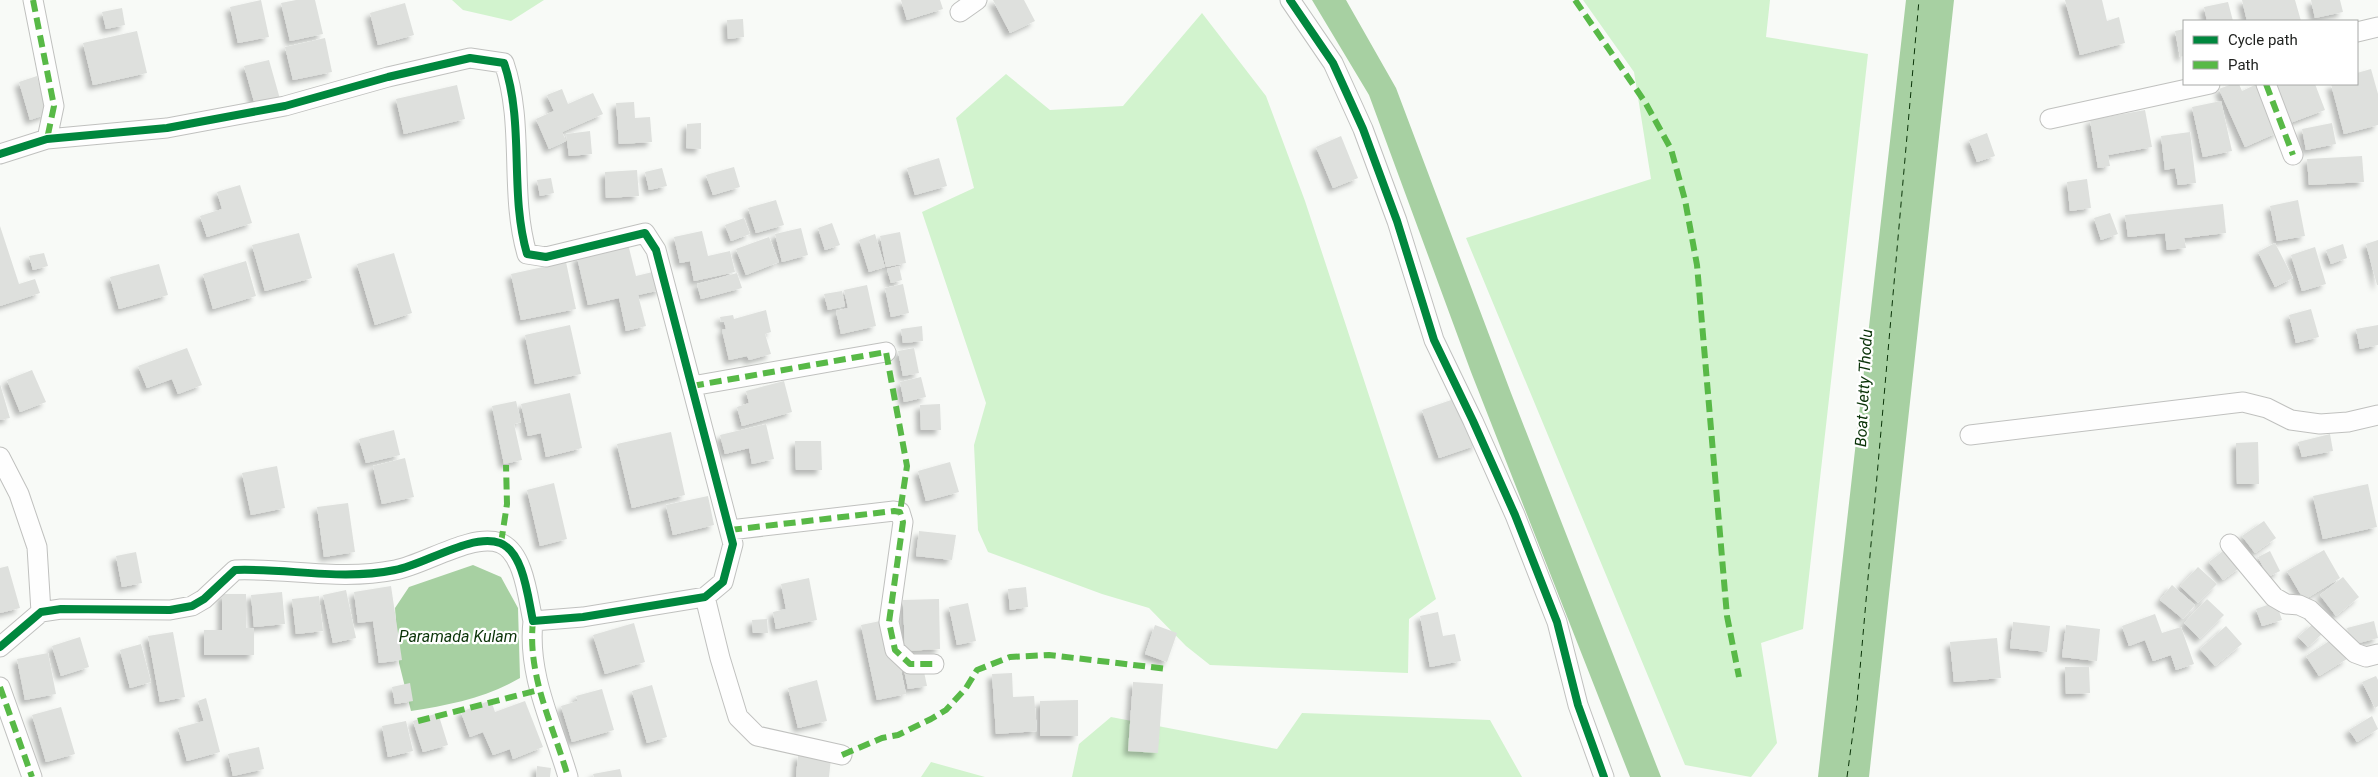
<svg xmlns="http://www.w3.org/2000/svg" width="2378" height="777" font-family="Roboto,sans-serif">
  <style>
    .green { fill: #d2f3ce }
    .water { fill: #a7d0a2 }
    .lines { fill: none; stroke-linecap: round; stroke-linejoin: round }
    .ferry { stroke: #0a3308; stroke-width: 1; stroke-dasharray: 6 5; stroke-linecap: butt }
    .building { fill: #dee0dd; filter: url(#shadow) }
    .minor-casing { stroke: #c0c1bf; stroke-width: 21 }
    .minor { stroke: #fefefe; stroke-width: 19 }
    .quiet { stroke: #58b947; stroke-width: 6; stroke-dasharray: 12 6; stroke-linecap: butt }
    .cycleway-casing { stroke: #fff; stroke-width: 11 }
    .cycleway { stroke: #00873e; stroke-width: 8 }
    .labels { text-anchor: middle; stroke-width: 4.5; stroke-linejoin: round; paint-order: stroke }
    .water-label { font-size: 16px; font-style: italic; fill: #0a3308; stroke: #fff }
  </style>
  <defs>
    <filter id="shadow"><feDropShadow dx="-4.5" dy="4.5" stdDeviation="2.5" flood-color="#0004"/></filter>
  </defs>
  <rect width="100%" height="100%" fill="#f8faf7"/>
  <path class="green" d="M452,0H544L511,21L463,10Z
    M1583,0H1770L1766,37L1868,54L1803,629L1761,643L1777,743L1751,777L1685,765L1466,238L1651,179L1634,72Z
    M1202,13L1266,96L1305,201L1436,599L1409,619L1408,673L1210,665L1186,646L1149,608L1102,594L988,552L978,530L974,445L986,403L922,212L974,188L956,118L1006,74L1050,110L1123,106Z
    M1302,713L1490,720L1522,777H1072L1079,744L1111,717L1277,749Z
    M931,762L985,777H921Z"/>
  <path class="water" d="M1312,0H1346L1396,88L1511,393L1661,777H1630L1471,372L1369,95Z
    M1906,0H1954L1869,777H1818Z
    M473,565L501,577L518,608L520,678C486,698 449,705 411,711L399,663L395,608L409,587Z"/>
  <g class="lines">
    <path class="ferry" d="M1847,777L1857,703L1919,0"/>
  </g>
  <path class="building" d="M261,0L269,37L238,43L230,7Z
    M296,0H315L323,34L290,41L281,3Z
    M901,0H940L943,9L907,20Z
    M993,0H1024L1035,21L1010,33Z
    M2065,0H2102L2107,21L2119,17L2125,43L2080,55Z
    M2242,0H2295L2301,21H2247Z
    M2311,0H2340L2343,12L2315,18Z
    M2228,2L2233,21H2207L2204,7Z
    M405,3L414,35L378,45L370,13Z
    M122,8L125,25L106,29L102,12Z
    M743,19L744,37L728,39L727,20Z
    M2184,29V56L2180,57L2175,31Z
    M137,31L147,73L93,85L83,43Z
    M325,38L332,72L293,80L285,47Z
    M269,60L280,99L255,105L244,66Z
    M2371,69L2378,94V125L2344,134L2331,84H2357V73Z
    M37,76L47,114L30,120L19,82Z
    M2232,84H2239L2242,91L2257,84L2279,132L2245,147L2219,89Z
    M2276,84H2315L2325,110L2290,123Z
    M457,85L465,119L404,134L396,99Z
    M562,89L568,104L593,93L603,114L562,132L566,141L549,149L536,119L554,111L547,95Z
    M2221,101L2232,151L2203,157L2192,107Z
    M634,102L635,118L650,117L652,142L619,144L616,103Z
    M2145,110L2152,147L2108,155L2110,166L2098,168L2090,120Z
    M701,123V149L686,148L687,124Z
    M2332,123L2336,144L2306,150L2302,129Z
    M590,131L592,154L569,156L566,134Z
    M2190,132L2196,183L2178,185L2175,168L2165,170L2161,136Z
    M1987,133L1995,156L1977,162L1969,140Z
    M1341,136L1358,178L1333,188L1316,147Z
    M2362,156L2364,182L2309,185L2307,159Z
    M939,158L947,186L915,195L907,168Z
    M734,167L740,187L713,195L706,175Z
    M662,168L667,186L649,190L645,172Z
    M637,170L639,196L606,198L605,172Z
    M551,178L554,193L540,196L537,180Z
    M2087,179L2091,208L2070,211L2067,182Z
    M240,185L252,223L207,237L200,216L222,209L217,192Z
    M776,200L784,225L756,233L748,208Z
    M2298,200L2305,236L2277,241L2270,206Z
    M2223,204L2226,233L2184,238L2186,248L2167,250L2165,233L2128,237L2125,215Z
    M2110,213L2118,234L2101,240L2094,218Z
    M744,218L750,234L731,241L725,225Z
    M832,223L840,245L825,250L818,228Z
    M0,226L19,284L35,279L40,293L0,306Z
    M801,228L808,255L782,262L775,234Z
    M702,231L708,256L730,251L735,272L694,281L690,261L680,263L674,237Z
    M900,232L906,263L886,267L880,236Z
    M299,233L312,278L265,291L252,245Z
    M875,234L885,267L869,272L859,240Z
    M769,237L779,262L746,275L736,249Z
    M2378,240V285H2377L2366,244Z
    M2275,243L2293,278L2275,287L2258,252Z
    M628,244L636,276L657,271L661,290L638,295L646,326L626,331L619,298L588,305L577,257Z
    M2343,244L2347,258L2331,264L2326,250Z
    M2315,247L2326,284L2302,291L2291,255Z
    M44,253L48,266L33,270L29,256Z
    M394,253L412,313L375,325L357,264Z
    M246,261L256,296L213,309L203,274Z
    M566,262L576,309L521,320L511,274Z
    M159,264L168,295L119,309L110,277Z
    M899,266L902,280L891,283L887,269Z
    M737,273L742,288L701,299L697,284Z
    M903,284L909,313L891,317L885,288Z
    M867,285L876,326L841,334L836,311L848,308L844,290Z
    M842,291L845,306L828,310L824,294Z
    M2311,309L2319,337L2296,343L2289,315Z
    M766,310L771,332L765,334L771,354L749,360L747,356L729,360L722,330L726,329L724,321L721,322L720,317L733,315L734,319Z
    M570,325L581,374L535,384L525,335Z
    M2378,325V345L2360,349L2356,329Z
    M922,326L923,341L903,343L901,329Z
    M187,348L202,385L178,394L172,379L147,388L138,366Z
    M914,348L919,373L903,376L898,351Z
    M32,370L46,402L20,412L7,380Z
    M921,377L926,397L904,402L900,382Z
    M784,381L792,412L742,426L737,407L749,403L746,391Z
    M0,384L10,418L0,420Z
    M570,393L582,448L546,457L541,433L528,436L521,404Z
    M1460,397L1477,445L1439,458L1422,410Z
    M516,401L521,422L514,424L522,460L504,464L492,406Z
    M940,404L941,430H921L920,405Z
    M766,424L774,459L752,464L749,448L725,454L720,435Z
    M394,430L400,455L366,463L359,439Z
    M671,432L685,495L632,508L617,444Z
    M2330,434L2333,451L2302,457L2298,442Z
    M795,441H821L822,470H796Z
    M2258,442L2259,484H2237L2236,443Z
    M405,458L414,497L382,504L373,466Z
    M950,462L959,492L926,501L918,471Z
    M277,466L285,508L251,515L242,473Z
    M554,483L567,539L540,546L527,490Z
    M2368,484L2377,527L2323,539L2313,496Z
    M708,496L714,525L673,535L666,505Z
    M348,503L355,552L324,557L317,507Z
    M2264,521L2276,538L2255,553L2242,536Z
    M919,531L956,535L952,560L916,556Z
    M2227,548L2242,566L2223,580L2209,562Z
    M2324,550L2340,578L2304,600L2287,571Z
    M2270,551L2280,571L2268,577L2258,557Z
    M136,552L142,583L122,587L116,556Z
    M8,566L20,608L0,613V568Z
    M2198,567L2217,584L2198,603L2180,586Z
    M2343,577L2359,597L2336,616L2320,595Z
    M809,578L817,620L776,629L773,612L786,609L781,584Z
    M2172,585L2195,605L2183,619L2160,600Z
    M391,586L402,660L379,663L373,621L358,623L354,592Z
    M1026,587L1028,607L1010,610L1008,589Z
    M346,590L356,638L333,643L323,595Z
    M282,592L285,624L254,627L251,595Z
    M222,594H246V628H254V655H204V630H222Z
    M319,596L323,631L296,634L292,599Z
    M939,599L940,649L905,651L903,600Z
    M2207,599L2224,615L2200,639L2184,623Z
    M2276,602L2282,620L2262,626L2256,609Z
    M968,603L976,641L957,645L949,607Z
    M1438,612L1443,636L1455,634L1461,661L1430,667L1420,616Z
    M2155,614L2162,633L2181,627L2194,664L2176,670L2171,655L2153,661L2145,640L2129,646L2122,626Z
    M767,619L768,633H753L752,620Z
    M890,619L906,694L877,700L861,625Z
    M2374,621L2378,638L2351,645L2347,628Z
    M2013,622L2050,626L2047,652L2010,648Z
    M634,623L645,662L605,674L593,635Z
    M2314,623L2323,633L2308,647L2298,637Z
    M1155,625L1177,633L1167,662L1145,654Z
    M2066,625L2100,629L2097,661L2062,657Z
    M2226,626L2242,644L2215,666L2200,649Z
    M173,632L185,697L160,702L148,636Z
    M80,637L89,667L61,676L52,646Z
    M1997,638L2001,678L1954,682L1950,642Z
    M2334,638L2347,659L2319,676L2306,656Z
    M141,644L151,682L130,688L120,650Z
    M48,653L56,694L25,700L17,659Z
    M922,662L927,686L908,689L903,665Z
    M2065,667H2089L2090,693L2066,694Z
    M1012,673L1013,697L1034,696L1037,731L996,734L992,674Z
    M2376,676L2378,680V706L2375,708L2362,682Z
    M817,680L827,721L798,728L788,688Z
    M1133,682L1163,684L1158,753L1128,751Z
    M410,683L413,701L395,704L392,687Z
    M652,685L667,737L647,743L632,691Z
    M602,689L614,730L572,742L561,706L578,701L576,696Z
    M206,698L220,752L187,761L178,728L204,721L198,701Z
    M491,700L495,712L525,701L543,747L513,759L510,749L493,755L483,732L470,737L461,712Z
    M1078,700V736H1040V701Z
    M61,707L75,754L46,762L32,715Z
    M438,713L448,745L423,752L413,721Z
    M2372,716L2378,729L2357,742L2349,730Z
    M406,721L413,751L388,757L382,726Z
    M259,747L264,769L233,776L228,754Z
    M798,755L831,758L829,777H796Z
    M537,766L551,768L550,777H536Z
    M620,769L622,777H594L593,774Z"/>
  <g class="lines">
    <g class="minor-casing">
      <path id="minor" d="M33,0L54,106L47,139
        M1290,0L1333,63L1363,129L1397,221L1434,340L1473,421L1515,515L1557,622L1578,705L1604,777
        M960,12L977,0
        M2357,32L2378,27
        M2266,84L2293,155
        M2050,119L2210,84
        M0,154L47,139L167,128L285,106L388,77L470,58L504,63C525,125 509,192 527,254L546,257L645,233L656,250L733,544L723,582L705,597L583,617L533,621C528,599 524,552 500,543C471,533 424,565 395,570C341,581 288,568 235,570L204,599L192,606L170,610L61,609L41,612L0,647
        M692,386L886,352
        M1970,435L2243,402L2267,408L2291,420L2320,424L2348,422L2378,415
        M0,457L19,494L37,547L41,612
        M730,530L894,511L900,512L903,522L889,622L895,650L910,664H934
        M2230,544L2274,597L2286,604L2299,605L2310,610L2355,653L2366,657L2378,654
        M705,597L720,658L738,717L757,736L842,755
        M533,621C527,676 553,725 568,777
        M0,687L32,777"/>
    </g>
    <use href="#minor" class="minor"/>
    <path class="quiet" d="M33,0L54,106L47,139
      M1575,0L1645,102L1671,149L1685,200L1697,265L1727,616L1739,677
      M2266,84L2293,155
      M692,386L886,352L907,466L900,512
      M730,530L894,511L900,512L903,522L889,622L895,650L910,664H934
      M501,543L507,504L506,465
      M533,621C527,676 553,725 568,777
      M0,687L32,777
      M418,721L539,690
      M842,755L882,738L898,735L931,719L946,710L966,688L977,670L1010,657L1049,655L1168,669"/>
    <g class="cycleway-casing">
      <path id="cycleway" d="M1290,0L1333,63L1363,129L1397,221L1434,340L1473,421L1515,515L1557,622L1578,705L1604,777
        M0,154L47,139L167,128L285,106L388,77L470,58L504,63C525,125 509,192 527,254L546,257L645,233L656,250L733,544L723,582L705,597L583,617L533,621C528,599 524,552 500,543C471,533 424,565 395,570C341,581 288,568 235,570L204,599L192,606L170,610L61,609L41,612L0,647"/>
    </g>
    <use href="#cycleway" class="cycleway"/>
  </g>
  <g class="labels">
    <g class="water-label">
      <text transform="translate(1863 388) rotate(-87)" y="6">Boat Jetty Thodu</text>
      <text x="458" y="642">Paramada Kulam</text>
    </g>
  </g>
  <rect x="2183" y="20" width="175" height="65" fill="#ffffff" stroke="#a6a7a6"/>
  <rect x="2193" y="36" width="25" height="8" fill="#00873e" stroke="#a6a7a6"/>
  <text x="2228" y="45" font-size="15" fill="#212321">Cycle path</text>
  <rect x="2193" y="61" width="25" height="8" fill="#58b947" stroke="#a6a7a6"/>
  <text x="2228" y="70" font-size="15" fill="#212321">Path</text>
</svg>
